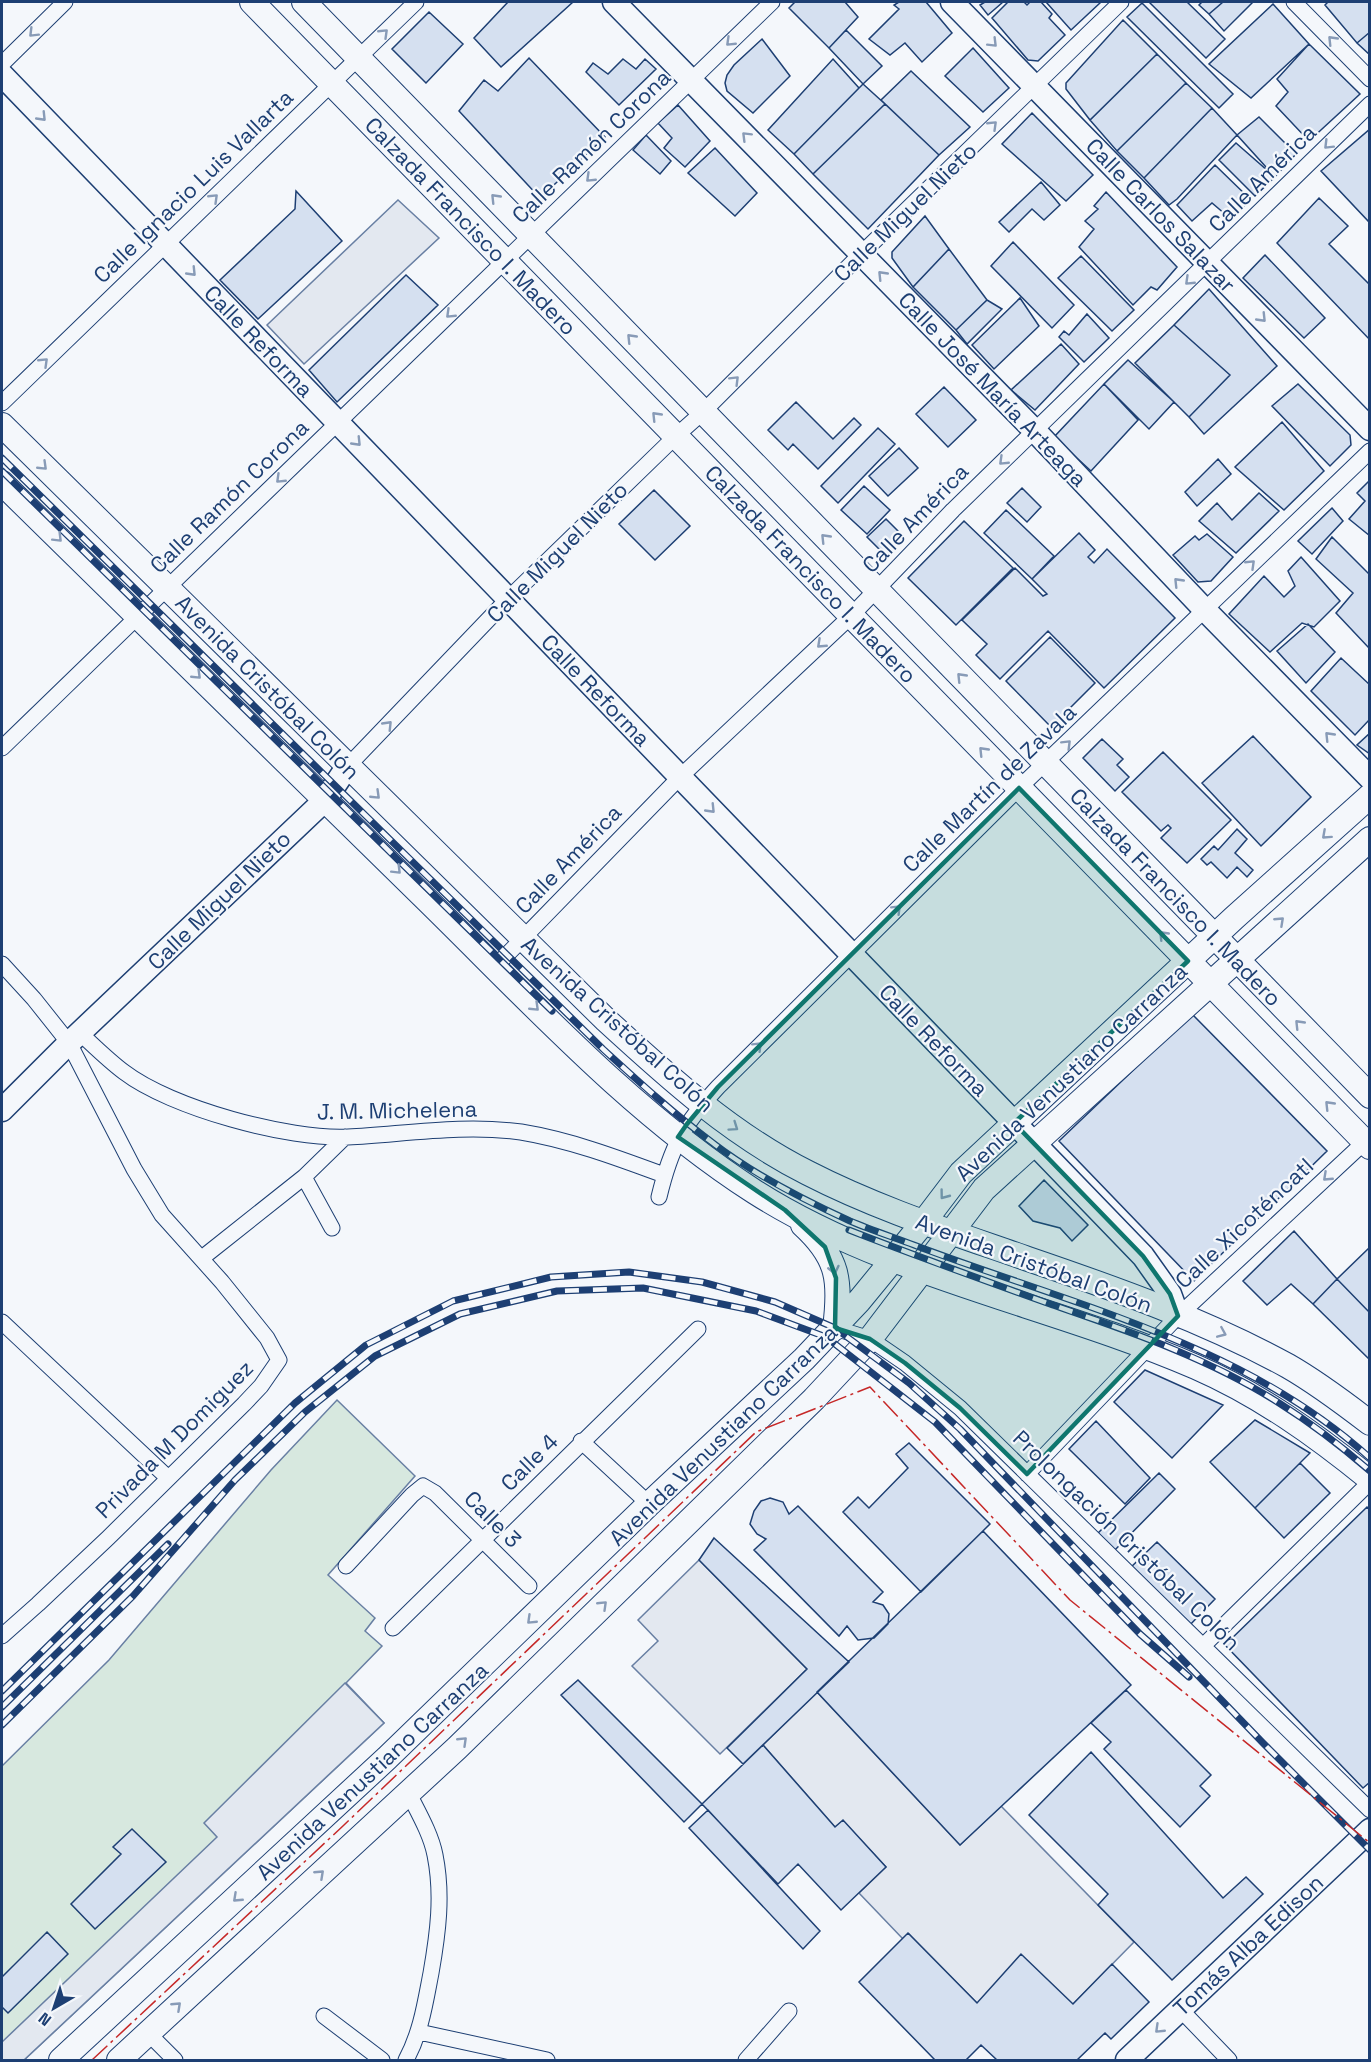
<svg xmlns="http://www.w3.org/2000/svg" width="1371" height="2062" font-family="'Space Grotesk',sans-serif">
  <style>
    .green { fill: #d7e8df; stroke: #687fa3; stroke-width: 1.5 }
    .parking { fill: #e3e8f0; stroke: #687fa3; stroke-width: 1.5 }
    .building { fill: #d5e0f0; stroke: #1d3f73; stroke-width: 1.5 }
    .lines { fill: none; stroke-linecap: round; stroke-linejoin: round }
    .street-casing { stroke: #1d3f73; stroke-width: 17 }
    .secondary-casing { stroke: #1d3f73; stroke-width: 25 }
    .primary-casing { stroke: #1d3f73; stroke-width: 26 }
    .street { stroke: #f4f7fb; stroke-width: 15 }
    .secondary { stroke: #f4f7fb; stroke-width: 22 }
    .primary { stroke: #f4f7fb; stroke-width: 24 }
    .rail-casing { stroke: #1d3f73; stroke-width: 7 }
    .rail { stroke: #f4f7fb; stroke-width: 4.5; stroke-dasharray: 14; stroke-linecap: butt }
    .power { stroke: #c62828; stroke-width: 1.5; stroke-dasharray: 21 4.5 3 4.5; stroke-linecap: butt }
    .oneway { stroke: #889bb7 }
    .marked { fill: #0f766e; fill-opacity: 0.2; stroke: #0f766e; stroke-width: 4.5; stroke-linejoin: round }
    .labels { text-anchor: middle; stroke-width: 4.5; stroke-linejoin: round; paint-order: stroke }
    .street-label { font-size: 22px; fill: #1d3f73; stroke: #f4f7fb }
  </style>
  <rect width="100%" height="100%" fill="#f4f7fb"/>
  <path class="green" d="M337,1400L415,1476L328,1575L375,1618L365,1631L382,1646L346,1683L384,1723L24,2060H2V1766L109,1660L271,1470Z"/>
  <path class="parking" d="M398,200L439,238L304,364L267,325Z
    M699,1560L807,1669L720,1754L632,1666L658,1641L638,1620Z
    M345,1683L384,1723L24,2060H2V2042L217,1837L204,1823Z
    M817,1692L960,1845L1001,1806L1134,1942L1073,2004L977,2003L909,1934L903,1939L859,1893L886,1867L843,1821L835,1827L763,1745Z"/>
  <path class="building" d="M508,2H573L501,67L474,38Z
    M795,2H845L858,17L829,48L789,8Z
    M899,2H926L952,33L922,62L905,43L890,55L869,39L899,9L894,5Z
    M985,2H1003L988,15L980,5Z
    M1008,2H1024L1027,5L1030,2H1041L1052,14L1049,18L1065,35L1038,61L1028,60L992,18Z
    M1046,2H1101L1071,30Z
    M1149,2H1187L1225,39L1206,58Z
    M1202,2H1223L1209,14L1199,5Z
    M1223,2H1253L1224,31L1209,14Z
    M1328,2H1370V32L1357,43L1325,5Z
    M1142,3L1233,94L1219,108L1127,17Z
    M1273,4L1309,44L1251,98L1209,64Z
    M429,12L463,44L426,83L392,49Z
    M1123,20L1157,54L1090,120L1066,89V83Z
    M846,30L882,66L863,84L829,48Z
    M1370,32V55L1357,43Z
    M762,39L790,76L753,113L727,91L725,83L727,75L734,65Z
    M1309,44L1360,94L1309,141L1276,106L1288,92L1277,79Z
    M973,48L1009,88L983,112L945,76Z
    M1157,54L1186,83L1117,151L1090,120Z
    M529,58L605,137L540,198L459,111L484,80L498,91Z
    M623,59L636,69L645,59L656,69L619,105L586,72L593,63L608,74Z
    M833,59L859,88L794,154L768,130Z
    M911,71L970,127L939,155L881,100Z
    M1186,83L1212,108L1144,178L1117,151Z
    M863,84L885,104L813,174L794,154Z
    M885,104L939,155L868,229L813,174Z
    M678,105L710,141L685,167L664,148L672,138L658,123Z
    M1212,108L1237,135L1177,199L1169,205L1144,178Z
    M1032,113L1093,175L1066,201L1002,144Z
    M1259,117L1296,154L1275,177L1237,135Z
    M1370,129V223L1321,171Z
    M646,135L671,161L660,174L633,150Z
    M1236,143L1275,177L1255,196L1219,160Z
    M715,148L757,193L735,216L688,173Z
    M1215,165L1250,199L1232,220L1212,203L1192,221L1177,205Z
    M1041,182L1060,205L1044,220L1032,209L1009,232L999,222Z
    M296,191L342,241L258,319L220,280L295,209Z
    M1106,192L1177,267L1157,290L1151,287L1133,305L1079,247L1094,229L1085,221L1098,209L1094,206Z
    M1319,198L1348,226L1329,244L1370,285V340L1277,243Z
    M925,216L949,249L913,287L892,258V252Z
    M1013,242L1074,305L1052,328L991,266Z
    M949,249L987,300L956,330L913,287Z
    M1265,255L1325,318L1304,338L1243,278Z
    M1081,256L1134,310L1112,331L1058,278Z
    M406,275L438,305L337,402L309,370Z
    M1209,289L1277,366L1204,434L1189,417L1230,375L1174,325Z
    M1020,298L1039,326L994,369L972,345Z
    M987,300L1002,309L967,344L956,330Z
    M1087,314L1109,338L1084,362L1059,337L1064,331L1069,335Z
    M1174,325L1230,375L1189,417L1135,363Z
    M1061,344L1079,364L1035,410L1011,390Z
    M1128,360L1174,402L1149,429L1104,384Z
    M1104,384L1138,420L1091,471L1054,437Z
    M1298,384L1350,435L1351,445L1330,466L1272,406Z
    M944,387L976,420L948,447L916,414Z
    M796,402L833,439L854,418L861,425L818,469L793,444L788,450L768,430Z
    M1282,422L1324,471L1284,510L1235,467Z
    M878,428L895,444L838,503L821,486Z
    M899,448L918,468L888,496L869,476Z
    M1218,459L1231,474L1197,506L1185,492Z
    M1370,480V536L1349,519L1365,501L1357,493Z
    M864,486L890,510L867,534L841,510Z
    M1022,488L1041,507L1027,522L1007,503Z
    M654,490L690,526L655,560L619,524Z
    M1259,493L1279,511L1236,553L1199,521L1217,503L1232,520Z
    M1332,508L1343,521L1312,554L1298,541Z
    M1006,510L1054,556L1032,579L984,533Z
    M886,519L904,537L885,555L867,537Z
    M964,521L1013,568L956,625L908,578Z
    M1079,533L1095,550L1088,557L1094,563L1107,549L1175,618L1104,688L1048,631L1000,679L976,655L987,644L962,620L1015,568L1043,596L1047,594L1032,579Z
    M1207,534L1233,557L1211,581L1198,582L1173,555L1195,536L1199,540Z
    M1332,537L1370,575V645L1368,647L1336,613L1353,593L1316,559Z
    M1301,557L1340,601L1314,627L1302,623L1270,652L1229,614L1264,576L1284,597L1295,586L1288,571Z
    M1308,624L1335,652L1306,683L1277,651Z
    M1050,637L1095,683L1051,727L1006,681Z
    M1341,658L1370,685V719L1355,735L1311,691Z
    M1370,733V754L1357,745Z
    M1253,736L1311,797L1261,846L1202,783Z
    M1102,739L1123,759L1117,765L1129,777L1115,791L1083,758Z
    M1163,752L1231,820L1187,863L1161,838L1171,828L1168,825L1161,831L1122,792Z
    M1237,829L1247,839L1235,853L1253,870L1247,877L1237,867L1227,878L1211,862L1207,865L1201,859L1214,846L1218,850Z
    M1192,1014L1327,1151L1194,1281L1059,1141Z
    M1044,1180L1088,1225L1072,1241L1060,1228L1033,1221L1019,1206Z
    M1294,1231L1337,1279L1313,1304L1291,1284L1267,1305L1243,1281Z
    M1370,1247V1313L1337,1279Z
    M1337,1279L1370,1313V1360L1313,1304Z
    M1145,1370L1223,1405L1172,1458L1114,1402Z
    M1255,1420L1310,1453L1255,1508L1210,1462Z
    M1096,1421L1150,1478L1125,1504L1069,1449Z
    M909,1443L990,1524L921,1592L843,1512L858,1497L869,1508L908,1468L896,1454Z
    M1300,1463L1330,1493L1284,1538L1255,1508Z
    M1159,1473L1175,1489L1111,1554L1095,1536Z
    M770,1498L783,1502L789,1514L798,1506L883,1592L873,1602L883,1605L889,1614L888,1624L874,1638L858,1640L847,1626L839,1636L754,1550L766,1539L757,1534L750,1524L754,1511L761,1501Z
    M1367,1507L1370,1510V1782L1363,1788L1225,1645Z
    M983,1531L1131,1685L960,1845L817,1692Z
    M714,1538L849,1662L743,1764L727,1748L807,1669L699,1560Z
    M1157,1542L1215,1599L1187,1628L1128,1570Z
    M578,1680L702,1804L684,1822L561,1695Z
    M1126,1690L1211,1775L1200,1786L1210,1796L1180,1827L1104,1749L1111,1742L1091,1723Z
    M763,1745L835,1827L843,1820L886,1867L841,1910L798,1864L778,1884L702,1804Z
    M1091,1752L1223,1898L1246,1877L1263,1894L1172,1980L1098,1905L1108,1894L1029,1815Z
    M708,1810L820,1931L803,1949L689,1828Z
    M132,1829L166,1862L95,1929L71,1904L121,1854L113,1847Z
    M47,1932L68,1954L8,2013L2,2007V1977Z
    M908,1933L977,2003L1021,1954L1073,2004L1112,1964L1149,2002L1111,2039L1105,2033L1077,2060H997L981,2045L966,2060H935L859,1982Z"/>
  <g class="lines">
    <g class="street-casing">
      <path id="street" d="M1294,2L1370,79
        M2,64L65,2
        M2,403L416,2
        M2,748L772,2
        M347,767L508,599L676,436L703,412L862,253L1121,2
        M2,964L34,999L69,1043L134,1169L162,1215L222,1282L267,1338L279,1360L261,1386L244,1404L108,1538L38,1604L2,1636
        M495,967L680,777L851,616L953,510L1370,104
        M80,1033C94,1046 108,1060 124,1072C171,1108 289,1140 348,1137C405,1134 464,1124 521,1132C570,1140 618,1158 664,1175
        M304,1177L332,1228
        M659,1197C671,1147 683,1125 718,1087L1019,788L1370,451
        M202,1258L304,1177L345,1137
        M2,1322L167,1477
        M835,1328L870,1339L905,1363L960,1408L1370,1810
        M581,1441L649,1504
        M1027,1474L1178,1316L1370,1137
        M346,1566L412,1495L423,1486L435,1493L529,1586
        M393,1628L698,1329
        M1203,1646L1370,1482
        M1180,2009L1229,2060
        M324,2016L382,2060
        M419,2032L547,2060
        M149,2034L175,2060
        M406,2060C421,2032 425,2004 431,1973C438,1933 443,1895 435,1855C431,1834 418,1812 408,1792
        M746,2060L789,2011"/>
    </g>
    <g class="secondary-casing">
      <path id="secondary" d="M614,2L1035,431L1204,609L1370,778
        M952,2L1370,429
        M2,75L1143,1256L1170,1294L1178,1316
        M2,1110L69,1043L325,800L347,767
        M1127,2060L1370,1830"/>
    </g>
    <g class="primary-casing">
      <path id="primary" d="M252,2L1370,1147
        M304,2L1370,1096
        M2,425L606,1020C668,1077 732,1135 808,1173C878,1209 954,1233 1028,1259C1116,1289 1206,1321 1288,1366C1316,1382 1344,1403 1370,1423
        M2,483C143,622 285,761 427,900C531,1002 632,1113 755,1192C887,1276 1053,1305 1196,1367C1260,1395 1316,1435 1370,1479
        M803,1225C839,1258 841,1281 835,1328
        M61,2060L387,1758L649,1504L804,1359L859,1301L923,1223L961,1173L1234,918L1370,796
        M119,2060L457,1748L814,1399L870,1339L984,1189L1370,839"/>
    </g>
    <use href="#street" class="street"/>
    <use href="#secondary" class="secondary"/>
    <use href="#primary" class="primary"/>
    <g class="rail-casing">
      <path id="rail" d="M2,458L603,1049C639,1082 674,1114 713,1143C753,1174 804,1200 850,1221C871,1230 893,1237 914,1245C1070,1304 1243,1343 1370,1458
        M2,471L552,1011
        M849,1230C916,1256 983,1280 1050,1304C1128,1331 1209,1358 1279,1403C1311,1423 1341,1446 1370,1471
        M2,1691L295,1403L366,1345L453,1301L551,1277L629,1272L702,1282L775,1302L835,1328L909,1383L960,1429L1263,1743L1370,1850
        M2,1707L168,1544
        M2,1725L133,1596L235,1480L305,1412L375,1356L460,1314L557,1291L643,1288L756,1311L826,1337L935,1422L1140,1634L1189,1677"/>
    </g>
    <use href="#rail" class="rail"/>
    <path class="power" d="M92,2060L344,1825L756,1432L870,1387L1070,1600L1370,1843"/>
  </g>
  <defs><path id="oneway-chevron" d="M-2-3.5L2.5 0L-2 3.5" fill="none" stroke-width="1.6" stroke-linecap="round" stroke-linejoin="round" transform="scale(1.5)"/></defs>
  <g class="oneway">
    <use href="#oneway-chevron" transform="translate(33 33) rotate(135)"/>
    <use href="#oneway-chevron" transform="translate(384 33) rotate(-44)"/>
    <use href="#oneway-chevron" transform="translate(1332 40) rotate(-134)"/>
    <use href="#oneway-chevron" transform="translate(730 42) rotate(136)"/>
    <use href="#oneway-chevron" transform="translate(993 43) rotate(45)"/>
    <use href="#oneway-chevron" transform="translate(42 117) rotate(46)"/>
    <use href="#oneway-chevron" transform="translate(993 125) rotate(-44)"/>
    <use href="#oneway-chevron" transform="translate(746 136) rotate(-135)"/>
    <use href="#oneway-chevron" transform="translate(1328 145) rotate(135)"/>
    <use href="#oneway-chevron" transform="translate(590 178) rotate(136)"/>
    <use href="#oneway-chevron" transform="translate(214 198) rotate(-44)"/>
    <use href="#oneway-chevron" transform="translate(495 198) rotate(-134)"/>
    <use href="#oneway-chevron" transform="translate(192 272) rotate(46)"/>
    <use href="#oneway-chevron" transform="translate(882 275) rotate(-134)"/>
    <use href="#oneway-chevron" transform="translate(1189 281) rotate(136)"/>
    <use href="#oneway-chevron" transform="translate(450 314) rotate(136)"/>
    <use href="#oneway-chevron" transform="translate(1262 318) rotate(46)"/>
    <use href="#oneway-chevron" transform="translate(631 338) rotate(-134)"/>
    <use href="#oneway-chevron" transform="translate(44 362) rotate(-44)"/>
    <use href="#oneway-chevron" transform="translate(735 380) rotate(-45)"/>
    <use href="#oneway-chevron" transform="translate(656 416) rotate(-134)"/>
    <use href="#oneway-chevron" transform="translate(357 442) rotate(46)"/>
    <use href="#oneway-chevron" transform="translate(1003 461) rotate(136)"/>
    <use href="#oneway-chevron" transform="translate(43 466) rotate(44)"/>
    <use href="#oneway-chevron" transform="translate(280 479) rotate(136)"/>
    <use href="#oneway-chevron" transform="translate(58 538) rotate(45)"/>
    <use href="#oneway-chevron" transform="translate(825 538) rotate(-134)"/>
    <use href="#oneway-chevron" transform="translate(1251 564) rotate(-44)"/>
    <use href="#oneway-chevron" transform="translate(1178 582) rotate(-134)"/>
    <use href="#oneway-chevron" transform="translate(821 644) rotate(137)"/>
    <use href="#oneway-chevron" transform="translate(197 675) rotate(44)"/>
    <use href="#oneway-chevron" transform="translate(961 677) rotate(-134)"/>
    <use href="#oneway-chevron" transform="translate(388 725) rotate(-46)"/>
    <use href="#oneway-chevron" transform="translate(1329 736) rotate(-134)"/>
    <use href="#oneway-chevron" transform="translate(1067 744) rotate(-45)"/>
    <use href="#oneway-chevron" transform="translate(983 751) rotate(-134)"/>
    <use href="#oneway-chevron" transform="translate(376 795) rotate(44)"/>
    <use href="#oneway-chevron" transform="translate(711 809) rotate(46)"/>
    <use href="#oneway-chevron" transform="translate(1326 835) rotate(138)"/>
    <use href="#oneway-chevron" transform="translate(397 870) rotate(45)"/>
    <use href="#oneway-chevron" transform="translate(897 909) rotate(-45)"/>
    <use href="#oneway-chevron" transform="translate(1280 921) rotate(-43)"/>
    <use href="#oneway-chevron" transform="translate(1163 935) rotate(-134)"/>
    <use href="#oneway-chevron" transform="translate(535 1007) rotate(44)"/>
    <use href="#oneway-chevron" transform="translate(1299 1024) rotate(-134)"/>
    <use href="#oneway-chevron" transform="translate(758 1046) rotate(-45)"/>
    <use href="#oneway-chevron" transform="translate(1329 1105) rotate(-134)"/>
    <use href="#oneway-chevron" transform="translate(734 1127) rotate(35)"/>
    <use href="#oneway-chevron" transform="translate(1327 1177) rotate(137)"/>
    <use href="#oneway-chevron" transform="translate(944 1195) rotate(127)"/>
    <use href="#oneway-chevron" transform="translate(834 1270) rotate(77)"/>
    <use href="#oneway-chevron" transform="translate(1222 1333) rotate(23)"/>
    <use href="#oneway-chevron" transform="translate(603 1605) rotate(-44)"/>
    <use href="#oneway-chevron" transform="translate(531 1620) rotate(136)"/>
    <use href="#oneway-chevron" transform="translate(463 1741) rotate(-44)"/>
    <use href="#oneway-chevron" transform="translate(320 1874) rotate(-43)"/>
    <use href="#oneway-chevron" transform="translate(237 1898) rotate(137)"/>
    <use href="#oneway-chevron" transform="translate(177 2006) rotate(-43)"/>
    <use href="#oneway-chevron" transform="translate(1159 2029) rotate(136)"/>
  </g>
  <path class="marked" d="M1019,788L1188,961L1014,1123L1143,1256L1170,1294L1178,1316L1027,1474L960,1408L905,1363L870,1339L835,1328L836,1278L825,1247L785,1210L678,1137L687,1124L718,1087Z"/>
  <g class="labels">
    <g class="street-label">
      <text transform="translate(591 146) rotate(-44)" y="8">Calle Ramón Corona</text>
      <text transform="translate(1262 178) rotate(-45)" y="8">Calle América</text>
      <text transform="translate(193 186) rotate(-44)" y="8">Calle Ignacio Luis Vallarta</text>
      <text transform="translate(905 212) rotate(-44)" y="8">Calle Miguel Nieto</text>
      <text transform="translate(1161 215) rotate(46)" y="8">Calle Carlos Salazar</text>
      <text transform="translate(471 226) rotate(46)" y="8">Calzada Francisco I. Madero</text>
      <text transform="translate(259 341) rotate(46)" y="8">Calle Reforma</text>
      <text transform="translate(993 389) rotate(46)" y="8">Calle José María Arteaga</text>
      <text transform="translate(229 496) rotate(-44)" y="8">Calle Ramón Corona</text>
      <text transform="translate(915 518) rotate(-46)" y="8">Calle América</text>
      <text transform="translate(557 552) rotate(-45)" y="8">Calle Miguel Nieto</text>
      <text transform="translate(811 574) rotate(46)" y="8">Calzada Francisco I. Madero</text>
      <text transform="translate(268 687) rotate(45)" y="8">Avenida Cristóbal Colón</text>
      <text transform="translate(596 690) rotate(46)" y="8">Calle Reforma</text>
      <text transform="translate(989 788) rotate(-44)" y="8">Calle Martín de Zavala</text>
      <text transform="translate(568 859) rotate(-46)" y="8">Calle América</text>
      <text transform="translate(1176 897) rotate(46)" y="8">Calzada Francisco I. Madero</text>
      <text transform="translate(219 900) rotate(-44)" y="8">Calle Miguel Nieto</text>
      <text transform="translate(618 1024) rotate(42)" y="8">Avenida Cristóbal Colón</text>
      <text transform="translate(934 1040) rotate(46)" y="8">Calle Reforma</text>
      <text transform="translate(1071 1072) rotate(-43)" y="8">Avenida Venustiano Carranza</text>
      <text transform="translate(397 1110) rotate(-1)" y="8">J. M. Michelena</text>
      <text transform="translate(1244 1223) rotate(-43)" y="8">Calle Xicoténcatl</text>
      <text transform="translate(1034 1263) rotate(20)" y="8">Avenida Cristóbal Colón</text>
      <text transform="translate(723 1435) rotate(-44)" y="8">Avenida Venustiano Carranza</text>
      <text transform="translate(174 1439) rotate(-45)" y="8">Privada M Domiguez</text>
      <text transform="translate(529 1462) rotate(-45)" y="8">Calle 4</text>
      <text transform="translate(493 1519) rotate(45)" y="8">Calle 3</text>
      <text transform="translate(1127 1540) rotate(44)" y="8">Prolongación Cristóbal Colón</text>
      <text transform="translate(372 1771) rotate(-43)" y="8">Avenida Venustiano Carranza</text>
      <text transform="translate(1248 1945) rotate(-43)" y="8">Tomás Alba Edison</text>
    </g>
  </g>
  <rect width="1371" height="2062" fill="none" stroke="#1d3f73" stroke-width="6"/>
  <g transform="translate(54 2008) rotate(219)" stroke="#f4f7fb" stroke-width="4.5" paint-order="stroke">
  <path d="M0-4.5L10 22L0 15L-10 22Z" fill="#1d3f73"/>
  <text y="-9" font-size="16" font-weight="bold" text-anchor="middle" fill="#1d3f73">N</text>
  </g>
</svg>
